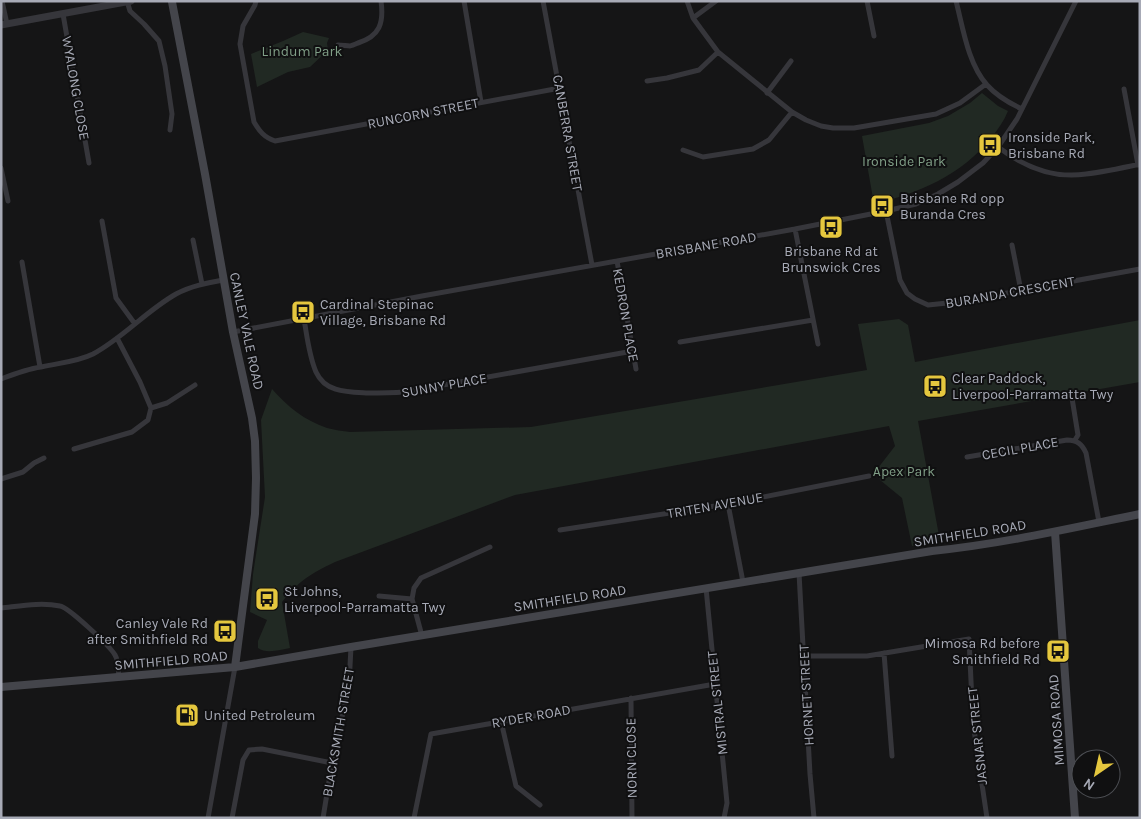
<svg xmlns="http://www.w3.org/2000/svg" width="1141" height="819" font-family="Karla,sans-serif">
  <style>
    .green { fill: #212923 }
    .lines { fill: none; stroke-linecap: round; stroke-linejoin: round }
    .minor { stroke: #36363b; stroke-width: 5 }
    .tertiary { stroke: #36363b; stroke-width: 7 }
    .secondary { stroke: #44454b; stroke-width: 8 }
    .labels { text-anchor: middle; stroke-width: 4; stroke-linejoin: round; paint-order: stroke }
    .park-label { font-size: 14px; fill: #809f87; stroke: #101011 }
    .street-label { font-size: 14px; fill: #a7aab6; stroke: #101011 }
    .poi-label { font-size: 14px; fill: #a7aab6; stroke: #101011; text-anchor: start }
  </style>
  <rect width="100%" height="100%" fill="#151516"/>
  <path class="green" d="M303,32L329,38L327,43L328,50L310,67L288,72L257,87L251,54L283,41Z
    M982,93L998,106L1008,111C1004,121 998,129 992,137C962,175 919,193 874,204L862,136L929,123L948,116L970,103Z
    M899,319L908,325L915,362L1140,320V382L918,421L940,541L912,546L902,498L880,480L878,468L895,446L889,426L515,495L335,562C310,574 300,580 282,602L290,648C280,650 266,654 258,648V641L267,620L250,612L253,574L265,497L261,420L272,389C288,407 304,420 327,428C334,430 343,431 350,432L531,427L867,370L858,324Z"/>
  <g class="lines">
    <path class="minor" d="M2,1L7,24
      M127,1L130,11L144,24L159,41L165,66L172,114L170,130
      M256,1L255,5L243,26L240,44L254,122C260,132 264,137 275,141L560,88
      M464,1L481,102
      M543,1L592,265
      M687,1L693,18L718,52L792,112L806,120L821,126L833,128H854L936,114L960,103L986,84
      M867,1L874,36
      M956,1C963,28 968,64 987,85C996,95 1009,103 1022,109
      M63,14L89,163
      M693,18L716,1
      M338,45C342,45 347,46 350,46C353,45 356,44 358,43C380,36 384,23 381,1
      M647,81L667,78L699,70L718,52
      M1124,89L1138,165
      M767,93L791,61
      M998,147C1023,166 1053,179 1086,174C1104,172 1122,168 1140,164
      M683,150L703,157L753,149L769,140L792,112
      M1,168L8,201
      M886,211L900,280L907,293L915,299L928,305L957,302L1140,269
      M102,221L116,298L135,324
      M795,229L818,344
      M193,240L202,284
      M1012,245L1021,291
      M617,261L636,369
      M22,262L40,367
      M304,319C307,336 309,356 316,372C325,392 346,392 366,393C379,393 391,393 404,392L633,351
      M233,332L422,296L795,229L886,211L916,204L938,194L958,182L983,163L998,147L1017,119L1076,1
      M680,342L813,320
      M1,379C14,374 27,369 41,367C58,363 77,362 93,354C123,338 146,311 176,294C191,286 207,283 223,280
      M1072,398L1078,435L1075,440
      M151,408L167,403L195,385
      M74,449L132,432L148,420L151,408L140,382L117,338
      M967,457L1067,440C1077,440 1082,444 1086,453L1099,522
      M1,479L23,472L34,463L44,458
      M728,504L743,582
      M560,530L728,504L869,476
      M799,573L810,774L814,818
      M706,588L727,803L724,818
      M379,596L412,599
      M1,608C20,606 41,602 60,606C68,607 110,646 115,655C119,661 118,670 119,678
      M422,636L412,599L414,588L421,578L490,547
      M884,653L892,756
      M804,656H867L969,639L973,723L987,818
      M631,698L632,818
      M501,721L516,786L540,805
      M208,818L235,667
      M232,818L243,760L249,750L262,749L332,763
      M323,818L332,763L349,685L351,647
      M414,818L431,734L715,684"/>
    <path class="tertiary" d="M1,25L131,1"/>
    <path class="secondary" d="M172,2L205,174L233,332L252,418L255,441L256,478L255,514L235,667
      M1055,532L1075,818
      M1,687L235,667L351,647L932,551C1002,544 1071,528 1140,514"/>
  </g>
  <defs>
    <g id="bus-square" transform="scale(1.25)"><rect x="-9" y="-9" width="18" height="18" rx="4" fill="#e5c73e" stroke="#101011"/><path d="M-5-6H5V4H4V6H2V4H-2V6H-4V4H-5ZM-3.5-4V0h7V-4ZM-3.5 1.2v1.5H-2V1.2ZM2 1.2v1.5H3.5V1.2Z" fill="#111"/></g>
    <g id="fuel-square" transform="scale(1.25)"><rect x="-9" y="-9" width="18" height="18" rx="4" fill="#e5c73e" stroke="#101011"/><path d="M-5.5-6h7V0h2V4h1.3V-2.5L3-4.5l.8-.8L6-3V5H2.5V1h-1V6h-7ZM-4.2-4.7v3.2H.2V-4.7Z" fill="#111"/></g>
  </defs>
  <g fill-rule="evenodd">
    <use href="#bus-square" x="990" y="145"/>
    <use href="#bus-square" x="882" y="206"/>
    <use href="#bus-square" x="831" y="227"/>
    <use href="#bus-square" x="303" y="312"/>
    <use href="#bus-square" x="935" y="386"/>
    <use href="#bus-square" x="267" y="599"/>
    <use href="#bus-square" x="225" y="631"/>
    <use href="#bus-square" x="1058" y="651"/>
    <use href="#fuel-square" x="187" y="715"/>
  </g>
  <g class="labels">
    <g class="park-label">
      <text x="302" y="56">Lindum Park</text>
      <text x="904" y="166">Ironside Park</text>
      <text x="904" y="476">Apex Park</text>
    </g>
    <g class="street-label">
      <text transform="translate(76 88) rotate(80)" y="5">WYALONG CLOSE</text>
      <text transform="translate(423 113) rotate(-11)" y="5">RUNCORN STREET</text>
      <text transform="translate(568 133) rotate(80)" y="5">CANBERRA STREET</text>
      <text transform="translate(706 245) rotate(-10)" y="5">BRISBANE ROAD</text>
      <text transform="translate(1010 292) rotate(-10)" y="5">BURANDA CRESCENT</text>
      <text transform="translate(626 315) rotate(80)" y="5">KEDRON PLACE</text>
      <text transform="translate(247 331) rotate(78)" y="5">CANLEY VALE ROAD</text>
      <text transform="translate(444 385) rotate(-10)" y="5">SUNNY PLACE</text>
      <text transform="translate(1020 448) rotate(-10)" y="5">CECIL PLACE</text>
      <text transform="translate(715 505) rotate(-10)" y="5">TRITEN AVENUE</text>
      <text transform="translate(970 533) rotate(-9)" y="5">SMITHFIELD ROAD</text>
      <text transform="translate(570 598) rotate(-9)" y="5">SMITHFIELD ROAD</text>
      <text transform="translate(171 660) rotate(-5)" y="5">SMITHFIELD ROAD</text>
      <text transform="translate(806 695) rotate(-93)" y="5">HORNET STREET</text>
      <text transform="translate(717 703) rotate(-96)" y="5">MISTRAL STREET</text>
      <text transform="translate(531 716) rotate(-10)" y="5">RYDER ROAD</text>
      <text transform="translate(1056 720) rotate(-94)" y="5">MIMOSA ROAD</text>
      <text transform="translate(338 732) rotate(-80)" y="5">BLACKSMITH STREET</text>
      <text transform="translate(977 736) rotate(-96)" y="5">JASNAR STREET</text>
      <text transform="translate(631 758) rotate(-91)" y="5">NORN CLOSE</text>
    </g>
    <g class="poi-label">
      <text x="1008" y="142">Ironside Park,<tspan x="1008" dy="16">Brisbane Rd</tspan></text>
      <text x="900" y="203">Brisbane Rd opp<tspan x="900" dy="16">Buranda Cres</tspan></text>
      <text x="831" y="256" text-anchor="middle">Brisbane Rd at<tspan x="831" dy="16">Brunswick Cres</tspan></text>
      <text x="320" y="309">Cardinal Stepinac<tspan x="320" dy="16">Village, Brisbane Rd</tspan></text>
      <text x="952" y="383">Clear Paddock,<tspan x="952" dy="16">Liverpool-Parramatta Twy</tspan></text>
      <text x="284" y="596">St Johns,<tspan x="284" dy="16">Liverpool-Parramatta Twy</tspan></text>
      <text x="208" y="628" text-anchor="end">Canley Vale Rd<tspan x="208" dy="16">after Smithfield Rd</tspan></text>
      <text x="1040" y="648" text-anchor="end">Mimosa Rd before<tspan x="1040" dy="16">Smithfield Rd</tspan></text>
      <text x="204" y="720">United Petroleum</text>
    </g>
  </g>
  <rect width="1141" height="819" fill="none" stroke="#a7aab6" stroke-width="5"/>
  <g transform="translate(1096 774) rotate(214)"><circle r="24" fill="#101011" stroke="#4c4e53"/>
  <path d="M0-4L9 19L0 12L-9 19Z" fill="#e5c73e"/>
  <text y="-8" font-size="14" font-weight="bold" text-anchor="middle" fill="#a7aab6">N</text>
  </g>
</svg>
